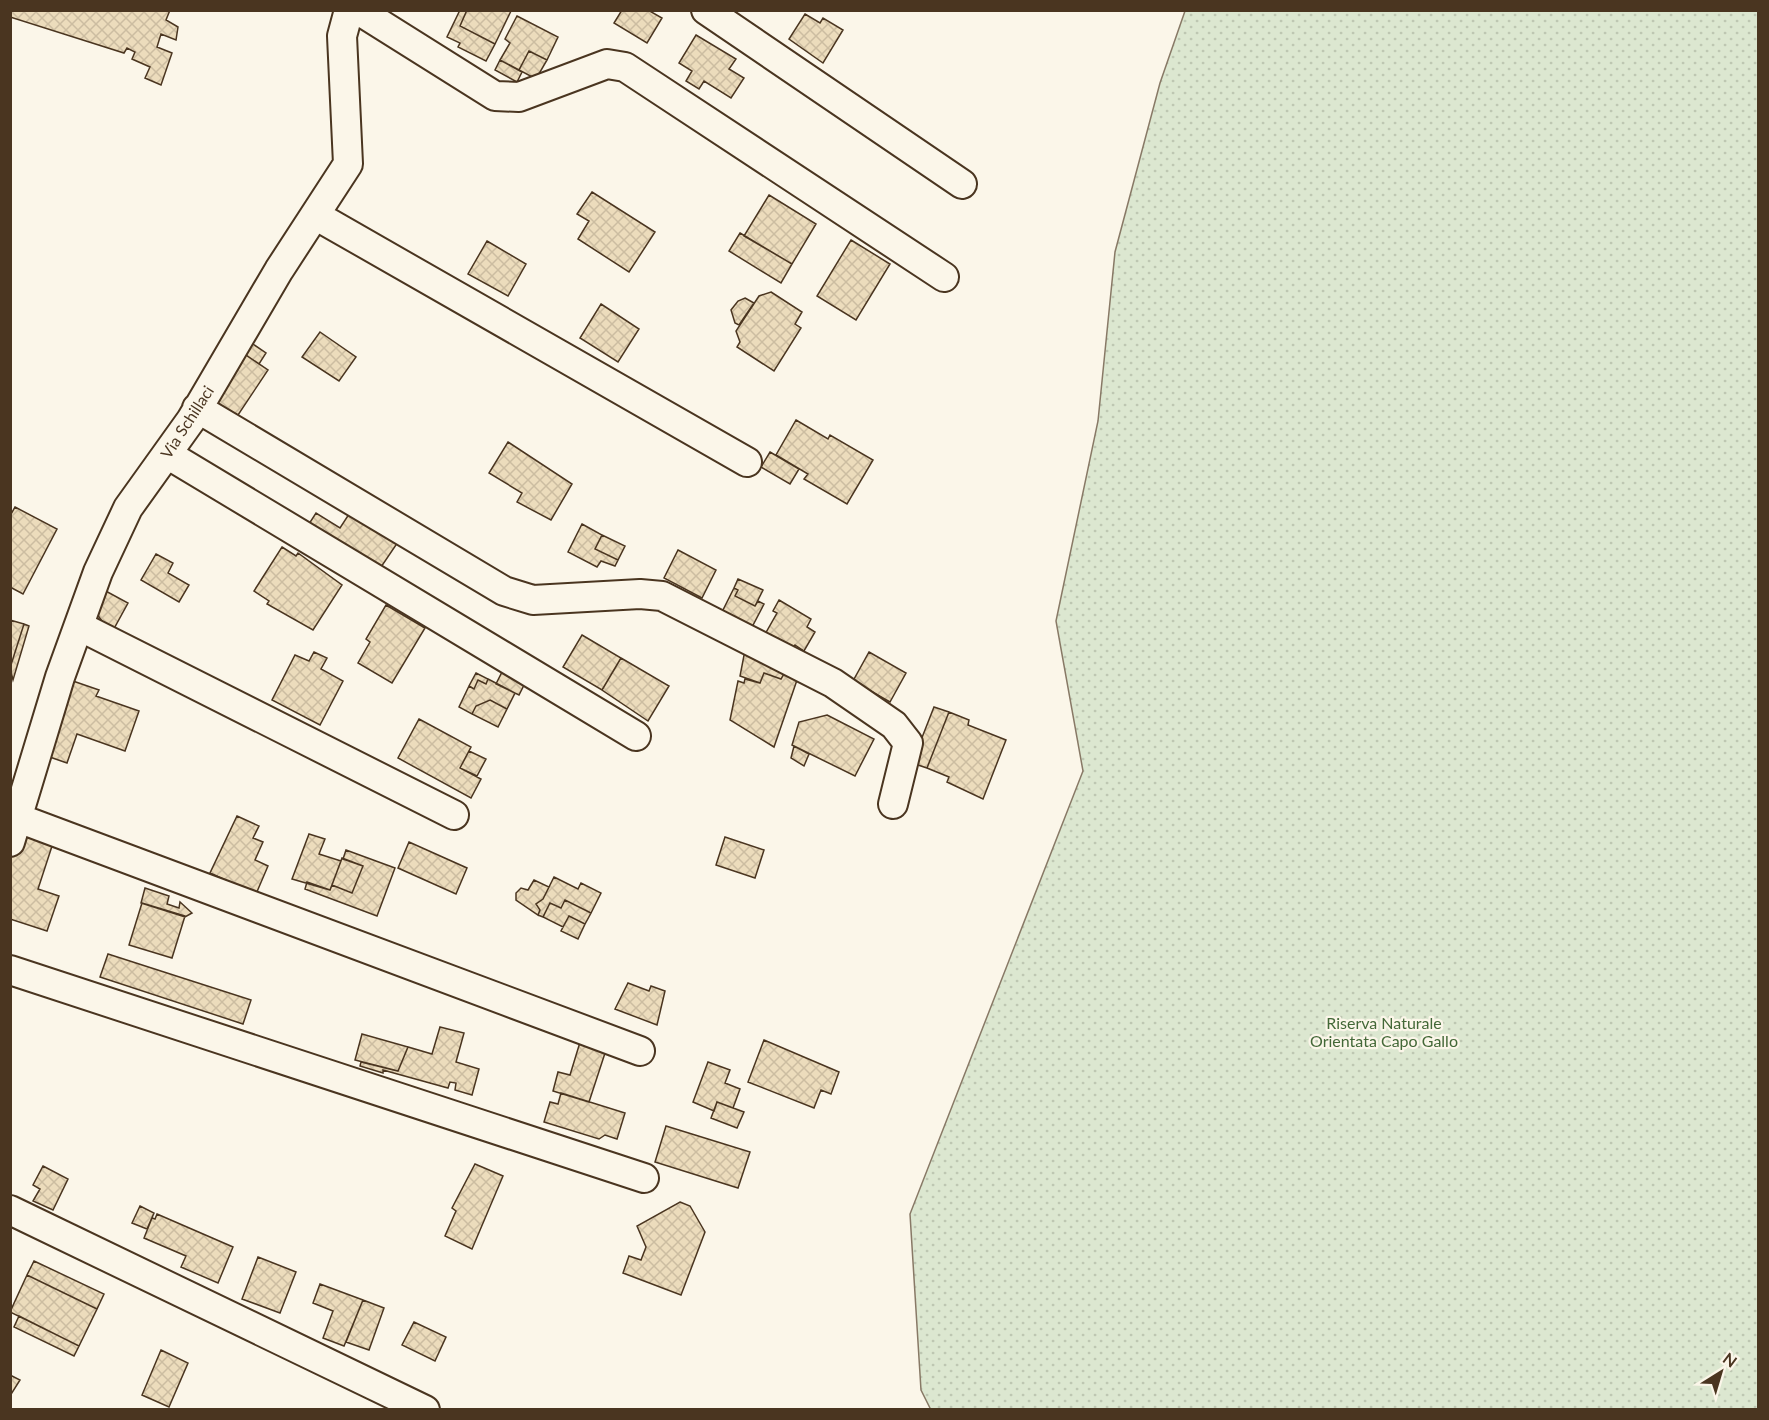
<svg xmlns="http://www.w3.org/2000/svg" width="1769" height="1420" font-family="Lato,sans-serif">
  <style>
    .park { fill: url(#park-dots); stroke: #887966; stroke-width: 1.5 }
    .building { fill: url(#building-cross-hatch); stroke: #4a3520; stroke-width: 1.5 }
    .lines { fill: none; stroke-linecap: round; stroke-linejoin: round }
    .minor-casing { stroke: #4a3520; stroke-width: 32 }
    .minor { stroke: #fbf6e9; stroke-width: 28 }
    .labels { text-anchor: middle; stroke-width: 4.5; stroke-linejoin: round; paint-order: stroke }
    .street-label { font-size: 16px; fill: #4a3520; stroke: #fbf6e9 }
    .park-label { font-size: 16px; fill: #436837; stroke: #fbf6e9 }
  </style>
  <defs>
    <pattern id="park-dots" width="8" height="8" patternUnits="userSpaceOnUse" patternTransform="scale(1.5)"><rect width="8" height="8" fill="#dce7d0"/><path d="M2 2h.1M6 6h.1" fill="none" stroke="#bec7b2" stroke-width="1.8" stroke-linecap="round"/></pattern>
    <pattern id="building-cross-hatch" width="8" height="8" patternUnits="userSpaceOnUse" patternTransform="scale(1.5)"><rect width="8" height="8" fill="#ecdcbc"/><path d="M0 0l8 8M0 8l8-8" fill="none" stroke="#ccbda1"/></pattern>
  </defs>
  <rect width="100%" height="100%" fill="#fbf6e9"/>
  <path class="park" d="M1185,11H1758V1409L931,1410L921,1390L910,1214L1083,771L1056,621L1098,421L1115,252L1160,83Z"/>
  <path class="building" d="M10,10H170L166,20L178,27L176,40L161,34L157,47L172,53L161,85L145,78L150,67L132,59L135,52L127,48L124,53L10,17Z
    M460,10H467L460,26L495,44L486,61L458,47L460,43L447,37Z
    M467,10H510L511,11L495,44L460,26Z
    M622,10H648L662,18L647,43L614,23Z
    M805,14L820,23L823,18L843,30L823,63L789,39Z
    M517,16L558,37L547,60L529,51L519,70L500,60L510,43L505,39Z
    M696,35L736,59L729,69L744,78L731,98L704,81L699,89L686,81L692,71L679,63Z
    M529,51L547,60L536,79L519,70Z
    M500,60L522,72L517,82L495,70Z
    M592,192L655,232L629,272L578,239L589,221L577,214Z
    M769,195L816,224L792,264L744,236Z
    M740,233L792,264L781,283L729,251Z
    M851,240L890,264L856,320L817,296Z
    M487,241L526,264L508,296L468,274Z
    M771,292L802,312L795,324L801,328L774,371L737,347L740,342L736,331L759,296Z
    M745,298L754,303L739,325L735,323L731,310L738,301Z
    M601,304L639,329L618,362L580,338Z
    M320,332L356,357L339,381L302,357Z
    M250,342L266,353L259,364L243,353Z
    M243,353L268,370L234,421L213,399Z
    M796,420L828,439L830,435L873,460L847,504L804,479L808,474L776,455Z
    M508,442L572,484L551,520L517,502L522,493L489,473Z
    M770,452L799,469L790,484L761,467Z
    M15,507L57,529L23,594L10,587V516Z
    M351,511L398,542L377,573L307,527L316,513L340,528Z
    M582,524L602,535L595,549L618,560L615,566L601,561L597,567L568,552Z
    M602,535L625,546L618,560L595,549Z
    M282,547L296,556L298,553L342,585L313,630L267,604L269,601L254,591Z
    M678,550L716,570L702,598L664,578Z
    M156,554L173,563L168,573L189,585L179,602L141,580Z
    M738,579L763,590L755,606L735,596L738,590L734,588Z
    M734,588L738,590L735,596L755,606L758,601L764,604L751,629L721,614Z
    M102,589L128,603L111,634L92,607Z
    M779,600L811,619L807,627L815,632L804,651L795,645L791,652L764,636L777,613L773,611Z
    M386,605L425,628L392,683L358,663L370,642L366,639Z
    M10,620L24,624L10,668Z
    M24,624L29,626L13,680L10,668Z
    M582,635L621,658L602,690L563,667Z
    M746,645L785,672L781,679L764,673L760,683L740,676Z
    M314,652L327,658L321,669L343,681L320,725L272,700L295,655L309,661Z
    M869,652L906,673L890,702L853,681Z
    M621,658L669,686L648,721L602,690Z
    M502,672L525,683L519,695L496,684Z
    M785,672L797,680L774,747L730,720L738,681L744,683L745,679L760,683L764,673L781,679Z
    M476,673L488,679L486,684L478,680L474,689L469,686Z
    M488,679L515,693L507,709L490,700L476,706L472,714L459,707L469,686L474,689L478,680L486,684Z
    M70,680L99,690L96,696L139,711L125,751L77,734L67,763L44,755Z
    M490,700L507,709L498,727L472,714L476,706Z
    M934,707L949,712L927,768L912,763Z
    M949,712L969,720L968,725L1006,740L983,799L947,782L949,777L927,768Z
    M827,715L874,739L855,776L792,745L799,722Z
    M419,719L471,747L460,768L481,779L471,798L398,758Z
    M794,746L809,754L804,766L791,758Z
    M469,751L486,759L477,776L460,768Z
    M237,816L259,826L253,838L263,842L255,860L268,866L256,894L210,873Z
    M20,833L54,840L38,889L59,896L47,931L10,919V861Z
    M309,834L325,839L319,854L341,861L330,890L292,879Z
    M725,837L764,850L755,878L716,865Z
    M409,842L467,868L456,894L398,868Z
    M346,850L395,868L377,916L305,889L307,882L330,890L332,885L352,893L363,866L343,859Z
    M342,858L363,866L352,893L332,885Z
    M554,877L578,889L581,883L601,893L591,913L565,900L561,908L550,903L543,917L538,915L540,910L536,904L543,899Z
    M534,880L549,887L543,899L536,904L540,910L538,915L516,900V893L521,888L528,890Z
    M145,888L169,896L167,904L179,908L180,902L192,913L185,917L141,903Z
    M565,900L591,913L585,924L569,916L563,927L543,917L550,903L561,908Z
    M142,903L185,916L172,958L129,945Z
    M569,916L585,924L578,939L561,931Z
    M108,954L251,1000L243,1024L100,977Z
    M628,983L649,991L651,986L665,991L657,1025L615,1009Z
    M440,1027L464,1033L456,1062L479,1069L472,1095L455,1090L456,1083L450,1082L448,1088L383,1070V1073L360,1066L361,1062L398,1071L408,1047L432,1054Z
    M362,1034L408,1047L398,1071L355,1060Z
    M581,1039L607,1047L589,1102L553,1091L558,1072L570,1075Z
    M764,1040L839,1072L831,1094L821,1090L814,1108L748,1082Z
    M708,1062L730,1070L725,1083L740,1089L733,1108L717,1102L714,1111L693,1102Z
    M561,1093L625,1113L617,1139L605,1135L599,1139L544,1122L550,1102L558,1104Z
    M717,1102L744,1112L737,1128L711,1118Z
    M666,1126L750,1152L738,1188L655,1162Z
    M475,1164L503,1176L472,1249L445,1236L456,1211L452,1208Z
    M43,1166L68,1179L53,1210L33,1201L40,1189L33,1185Z
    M680,1202L690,1206L705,1232L681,1295L623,1273L629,1256L641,1260L646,1247L637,1226Z
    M140,1206L154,1213L147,1229L132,1223Z
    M157,1214L233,1247L218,1283L181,1267L186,1256L144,1238L152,1218L155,1219Z
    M258,1257L296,1272L280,1313L242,1299Z
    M34,1261L104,1294L97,1309L27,1275Z
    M27,1275L97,1309L79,1346L10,1312Z
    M320,1284L363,1300L344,1346L323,1338L333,1311L313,1303Z
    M363,1300L384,1308L369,1350L346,1342Z
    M19,1316L79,1346L74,1356L14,1327Z
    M414,1322L446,1337L435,1361L402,1345Z
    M161,1350L188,1363L169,1407L142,1395Z
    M10,1375L20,1380L10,1396Z"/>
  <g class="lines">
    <g class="minor-casing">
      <path id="minor" d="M358,10L495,96L519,97L607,64L625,67L944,277
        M706,10L962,184
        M315,215L747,462
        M197,408L504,591L533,600L640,594L662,596L833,683L894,725L908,743L893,804
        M167,454L636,736
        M79,626L454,815
        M18,818L640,1051
        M10,842L60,677L98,572L128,508L191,420L279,270L348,164L342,36L349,10
        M10,970L644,1178
        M10,1210L425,1410"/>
    </g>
    <use href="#minor" class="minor"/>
  </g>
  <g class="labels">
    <g class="street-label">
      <text transform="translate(187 422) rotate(-57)" y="6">Via Schillaci</text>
    </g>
    <g class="park-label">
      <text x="1384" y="1029">Riserva Naturale<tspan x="1384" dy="18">Orientata Capo Gallo</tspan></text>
    </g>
  </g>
  <rect width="1769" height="1420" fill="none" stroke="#4a3520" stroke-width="24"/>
  <g transform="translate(1721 1372) rotate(37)" stroke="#fbf6e9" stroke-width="4.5" paint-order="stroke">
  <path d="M0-4.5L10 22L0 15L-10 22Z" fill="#4a3520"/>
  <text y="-9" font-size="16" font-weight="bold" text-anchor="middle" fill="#4a3520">N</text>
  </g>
</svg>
